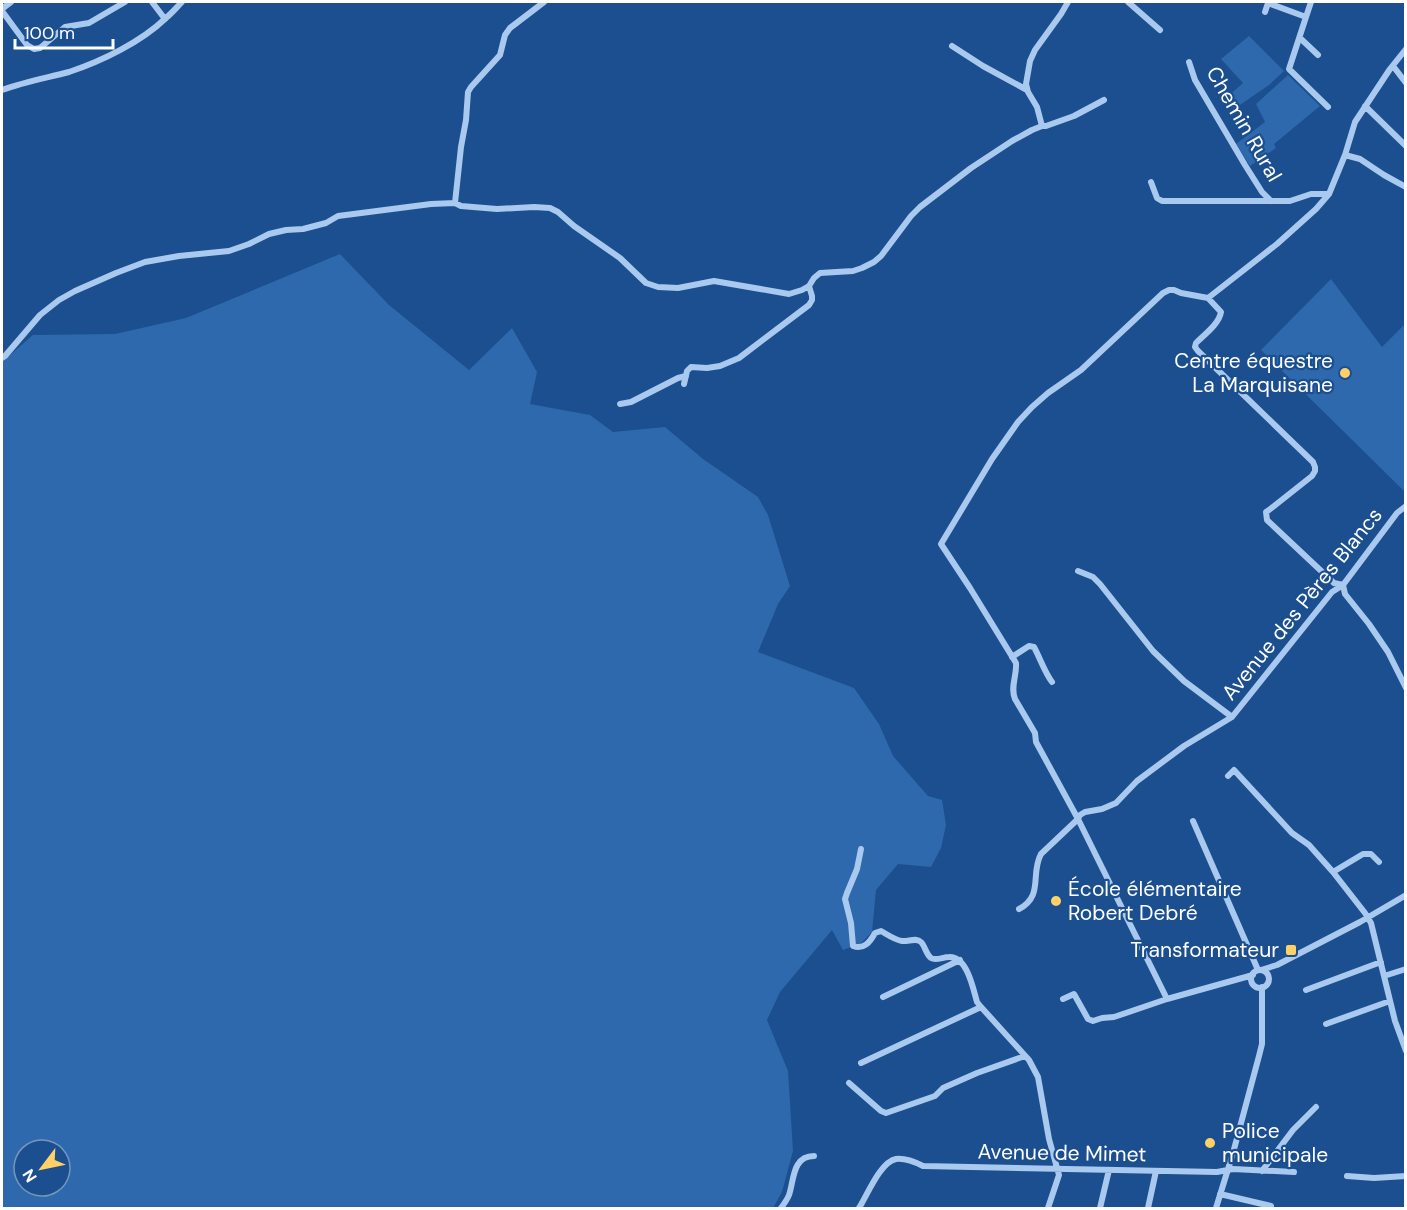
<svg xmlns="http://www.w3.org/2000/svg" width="1407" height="1210" font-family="'DM Sans',sans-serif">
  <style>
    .green { fill: #2e69ad; fill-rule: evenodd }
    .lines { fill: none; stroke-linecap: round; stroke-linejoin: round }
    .street { stroke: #a9c9ee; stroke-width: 6 }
    .poi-dot { fill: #ffd166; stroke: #1b4f8f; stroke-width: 2 }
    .labels { text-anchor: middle; stroke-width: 4.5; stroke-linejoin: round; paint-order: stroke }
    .street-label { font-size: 21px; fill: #fff; stroke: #1b4f8f }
    .poi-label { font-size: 21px; fill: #fff; stroke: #1b4f8f; text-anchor: end }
  </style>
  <rect width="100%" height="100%" fill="#1b4f8f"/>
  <path class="green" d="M1249,36L1284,71L1269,85L1234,109L1226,98L1243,83L1221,59Z
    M1288,75L1320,106L1274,144L1276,148L1250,166L1236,144L1265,122L1256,104Z
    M340,254L389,305L469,370L512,328L537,372L530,404L590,415L613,432L665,427L703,459L758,497L768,515L790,586L778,604L758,652L854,688L879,724L893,756L928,796L942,800L946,825L941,848L931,867L898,864L876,890L872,932L861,943L843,950L832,930L780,992L767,1020L788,1071L793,1151L782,1192L773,1208H2V362L33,335L115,334L186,318ZM24,1150H60V1186H24Z
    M1331,279L1382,347L1405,324V492L1261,350Z"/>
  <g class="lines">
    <path class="street" d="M11,2L3,8L2,11L27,45L34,49L40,48L65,27L89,23L125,2
      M152,2L165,19
      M1128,2L1160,30
      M1265,12L1268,3L1306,17L1289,69L1328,107
      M1306,17L1311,2
      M1300,38L1318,55
      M952,46L983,66L1027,90
      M1189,62L1195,80L1245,165L1262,192L1271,201
      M1393,66L1406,83
      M2,90C24,82 46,78 69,72C102,61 141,42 166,18C172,13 177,7 182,2
      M1365,106L1406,146
      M1042,126H1046L1074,116L1104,100
      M1345,155L1360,159L1384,175L1406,187
      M1151,182L1157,198L1162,201H1290L1311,194H1328
      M455,203L461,147L466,120L468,92L471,87L500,55L505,35L510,28L544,2
      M1208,298L1221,312C1219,324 1205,334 1196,343L1195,347L1198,351L1313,462L1315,467V471L1312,476L1269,510L1266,512L1267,520L1334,583L1343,585
      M2,358L5,356L40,315L59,300L75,291L116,273L145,262L179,256L229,251L249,244L269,234L286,230L303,229L326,223L338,216L431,204L455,203L461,206L497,209L534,207L550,208L558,212L574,226L620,258L646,283L658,287L678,288L714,281L789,294L802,290L809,286L814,278L820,273L853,271L862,268L874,262L881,256L911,216L920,207L971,168L1012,141L1032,130L1042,126L1037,107L1028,92L1026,84L1030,61L1035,50L1061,14L1068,2
      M684,384L687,371L691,367L707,368L720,366L739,358L809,305L812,300V296L809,286
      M620,404L631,402L678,378L686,376
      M1078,571L1093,577L1100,584L1153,651L1184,681L1232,717
      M1343,585L1345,594L1369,624L1388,652L1406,688
      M1012,657L1029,646L1034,647C1040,658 1045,673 1052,682
      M1228,776L1234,770L1292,833L1309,845L1333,872L1365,913L1371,923L1395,1021L1406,1051
      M1193,821L1258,970
      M861,849L857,869L847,893L845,899L851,923L853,946C864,950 870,942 875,933L881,931C888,935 895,940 902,941C908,942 916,937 921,942C925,946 926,954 931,958C936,961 943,957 949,957C967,956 973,988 977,1002L981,1007L1029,1060L1038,1077L1049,1139L1059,1175L1048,1208
      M1333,872L1363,854H1371L1379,862
      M1019,909C1044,896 1030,874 1041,854L1078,819L1080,815L1085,812L1102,809L1116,803L1137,781L1184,746L1232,717L1332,592L1343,585L1397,513L1406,506
      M1261,970L1277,965L1360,922L1406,895
      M1251 979a9 9 0 1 1 18 0a9 9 0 1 1-18 0Z
      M1384,976L1406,969
      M1306,990L1381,962
      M883,997L960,960
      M1063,999L1074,994L1088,1019L1093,1021L1102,1018L1114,1017L1167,999L1253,975
      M1167,999L1078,819L1036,742L1035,733L1015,699C1010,687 1017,676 1016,663L970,588L941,544L992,459L1018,422L1032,407L1048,393L1081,370L1163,293L1169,290H1174L1181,293L1208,298L1277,244L1316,209L1329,194L1345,155L1355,122L1390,69L1406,49
      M1326,1024L1390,1001
      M861,1063L981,1007
      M849,1083L881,1111L886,1113L935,1096L943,1088L977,1073L1025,1056
      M1262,1171L1293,1130L1316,1107
      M1347,1176L1374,1178L1406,1176
      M1220,1194L1271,1206
      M781,1208C784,1204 787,1200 789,1195C794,1181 792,1156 814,1156
      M859,1208C867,1196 880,1162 896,1159C904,1158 915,1162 923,1166L1217,1172L1233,1169L1294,1172
      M1100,1208L1109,1170
      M1148,1208L1156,1171
      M1216,1208L1233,1153L1259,1056L1262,1044V987"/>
  </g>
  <g class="poi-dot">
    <circle cx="1345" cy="373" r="6"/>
    <circle cx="1056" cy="901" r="6"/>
    <rect x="1285" y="944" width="12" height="12" rx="3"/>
    <circle cx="1210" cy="1143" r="6"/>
  </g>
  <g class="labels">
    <g class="street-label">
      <text transform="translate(1244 124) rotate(60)" y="7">Chemin Rural</text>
      <text transform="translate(1302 604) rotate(-51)" y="7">Avenue des Pères Blancs</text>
      <text transform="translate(1062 1153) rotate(1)" y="7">Avenue de Mimet</text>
    </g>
    <g class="poi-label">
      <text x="1333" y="368">Centre équestre<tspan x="1333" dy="24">La Marquisane</tspan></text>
      <text x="1068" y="896" text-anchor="start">École élémentaire<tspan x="1068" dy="24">Robert Debré</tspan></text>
      <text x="1279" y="957">Transformateur</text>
      <text x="1222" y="1138" text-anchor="start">Police<tspan x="1222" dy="24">municipale</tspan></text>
    </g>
  </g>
  <rect width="1407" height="1210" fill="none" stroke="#ffffff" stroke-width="6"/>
  <g transform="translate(42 1168) rotate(238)"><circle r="28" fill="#1b4f8f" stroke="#7695bc" stroke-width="1.5"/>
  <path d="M0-4.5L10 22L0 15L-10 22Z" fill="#ffd166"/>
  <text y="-9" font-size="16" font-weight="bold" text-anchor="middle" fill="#ffffff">N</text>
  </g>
  <path d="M15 39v9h98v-9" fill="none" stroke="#ffffff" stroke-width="3"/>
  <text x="24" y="39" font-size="18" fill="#ffffff" stroke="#1b4f8f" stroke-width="4.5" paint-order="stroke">100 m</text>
</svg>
